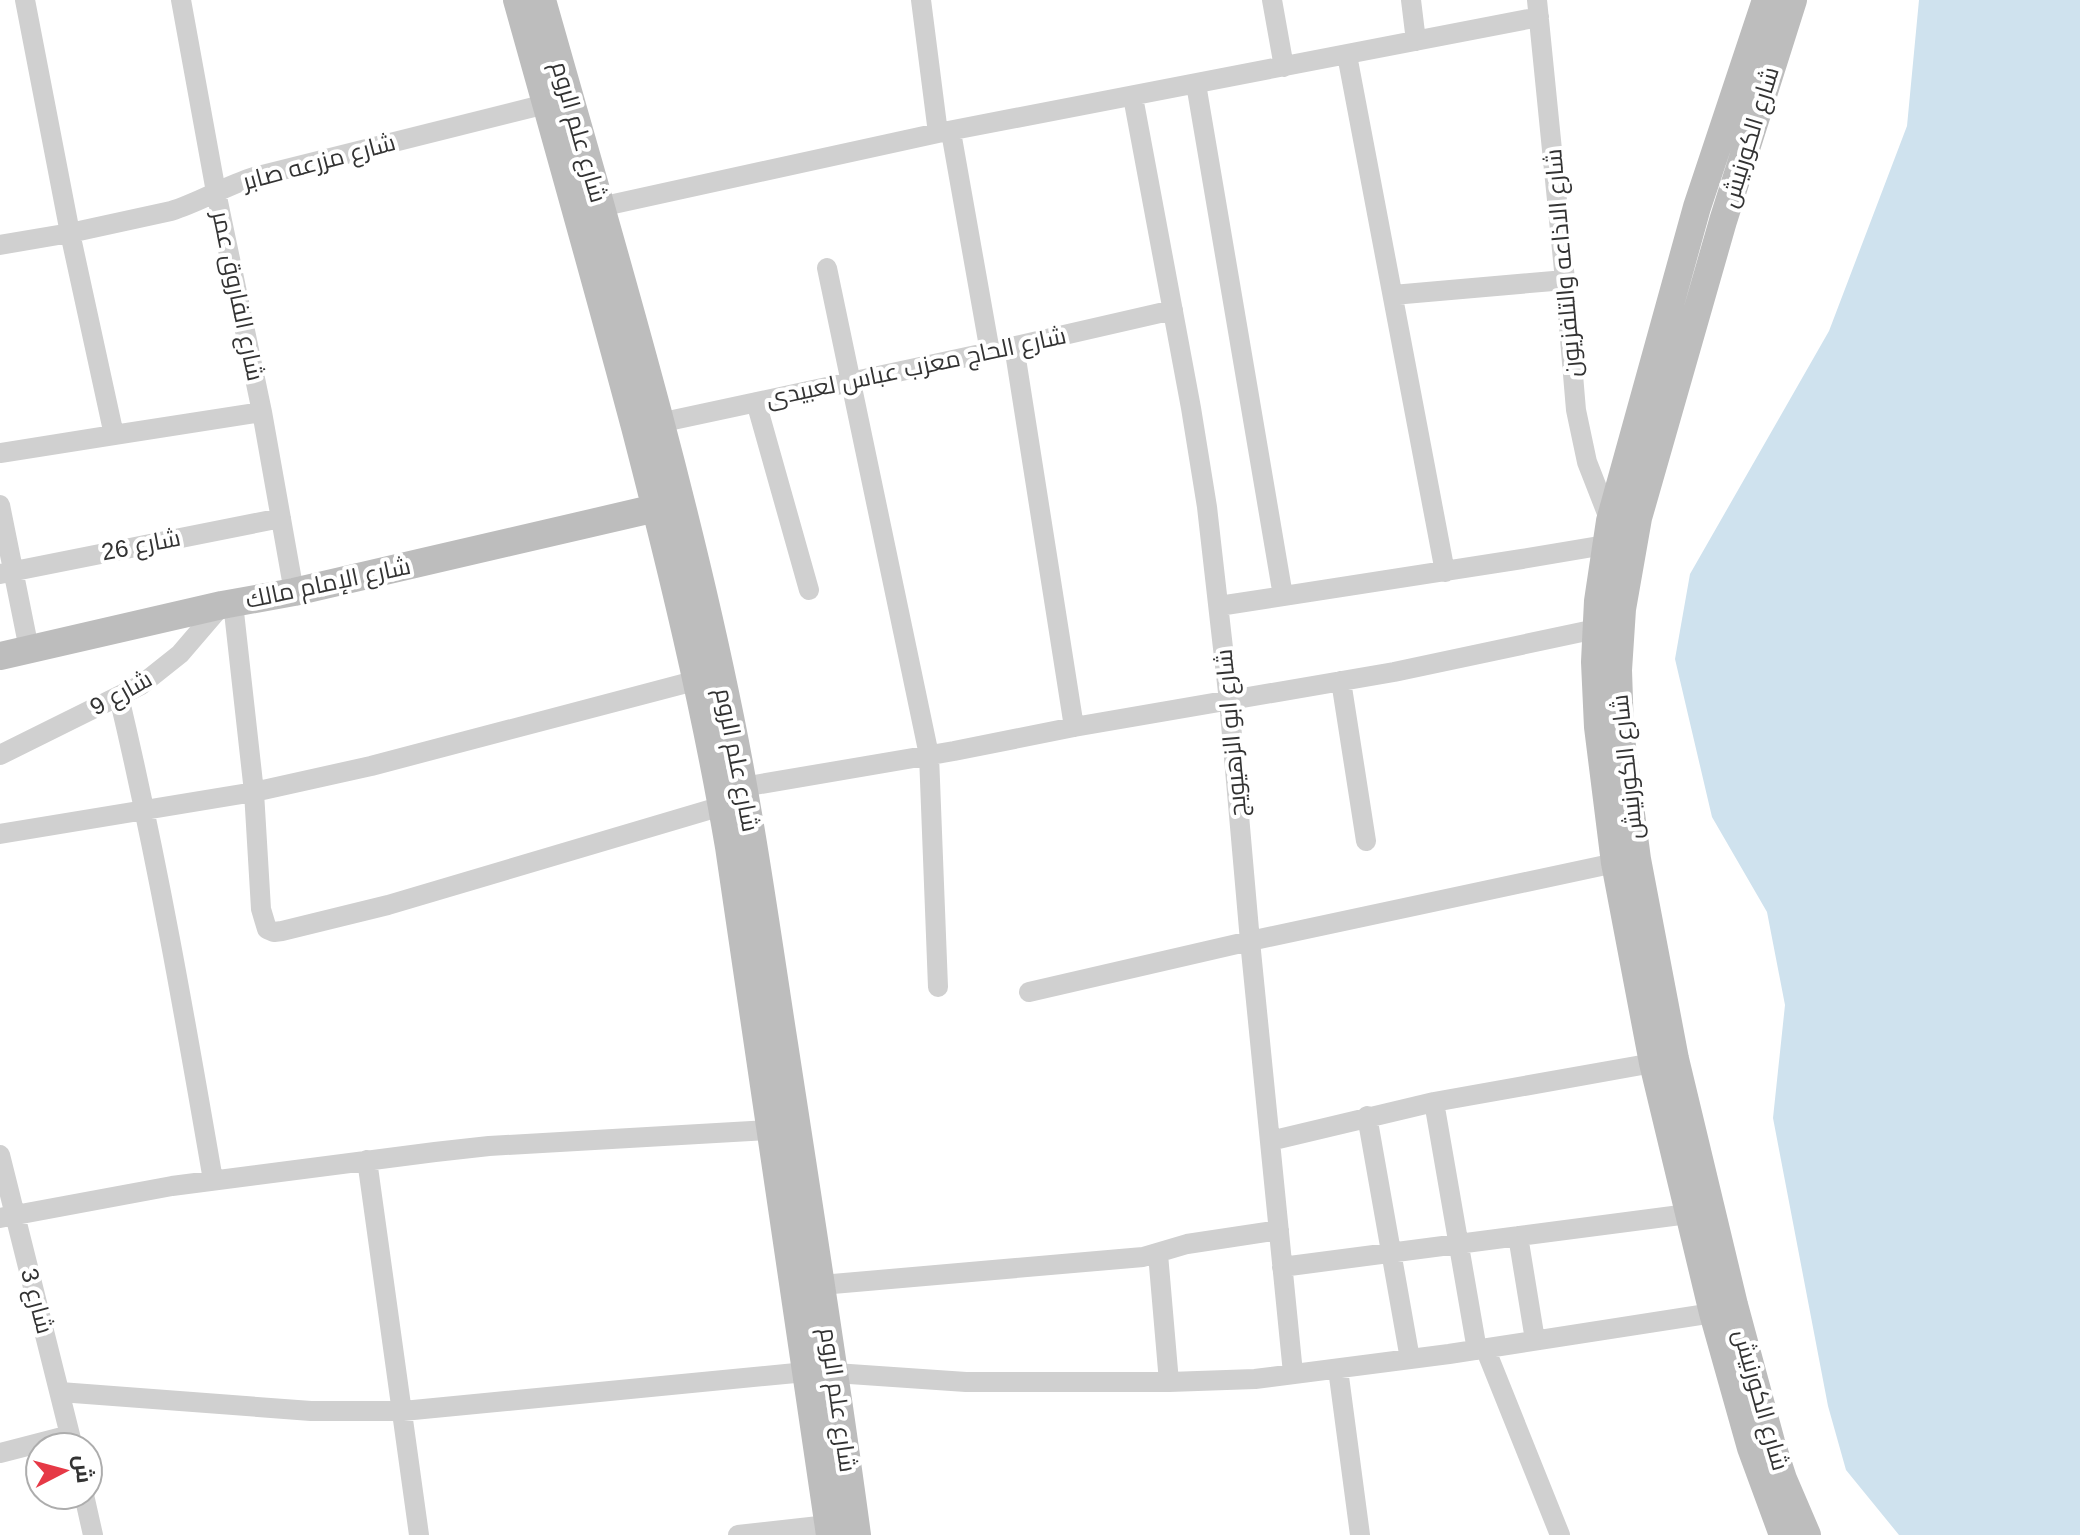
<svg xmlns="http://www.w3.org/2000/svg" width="2080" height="1535" font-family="Arial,Cairo,sans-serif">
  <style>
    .water { fill: #cfe2ee }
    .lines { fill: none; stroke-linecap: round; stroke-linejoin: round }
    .street { stroke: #d0d0d0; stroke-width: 20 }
    .secondary { stroke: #bdbdbd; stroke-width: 28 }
    .labels { text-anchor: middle; stroke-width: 8; stroke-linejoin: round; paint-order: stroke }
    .street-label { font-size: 24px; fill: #333; stroke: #fff }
  </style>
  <rect width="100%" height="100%" fill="#fff"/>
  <path class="water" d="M1919,0H2080V1535H1899L1846,1470L1828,1406L1773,1118L1785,1005L1767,912L1712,817L1675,659L1690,574L1829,331L1907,126Z"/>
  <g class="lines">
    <path class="street" d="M181,0L216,192L262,412L294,592
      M921,0L938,133
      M1272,0L1284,67
      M1411,0L1416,41
      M1537,0L1565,280L1576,410L1587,462L1610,521
      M1347,55L1445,572
      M1196,84L1283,596
      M1133,97L1191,408L1207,507L1229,701L1250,941L1293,1373
      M951,132L990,352
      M600,207L938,133L1539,17
      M0,245L70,233L171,211C200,202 225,186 254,177L546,104
      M827,268L929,755L938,987
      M1393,295L1565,280
      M1014,346L1074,727
      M756,402L809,590
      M659,423L990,352L1173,310
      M114,435L262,412
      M0,453L114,435L70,233L25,0
      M0,505L29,649
      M0,574L281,518
      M233,603L254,792L261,909L267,929L274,932L282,931L388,905L722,806
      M1219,606L1522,559L1605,545
      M1341,681L1366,841
      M119,697C157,857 185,1018 213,1180
      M0,755L141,685L180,654L222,605
      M743,787L954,751L1074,727L1394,672L1596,629
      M0,834L254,792L371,766L698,680
      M1029,992L1250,941L1615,863
      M1434,1102L1477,1350
      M1367,1116L1410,1359
      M1270,1141L1434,1102L1653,1063
      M0,1155L73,1447
      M367,1160L419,1535
      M0,1218L172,1186L435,1152L489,1146L770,1130
      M1518,1236L1535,1340
      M1158,1254L1169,1382
      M1282,1267L1688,1214
      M821,1285L1143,1257L1187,1244L1279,1230
      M1485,1348L1560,1535
      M1338,1369L1360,1535
      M835,1373L966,1382H1169L1255,1379L1449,1354L1713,1313
      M60,1392L311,1411H403L806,1372
      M0,1453L70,1435
      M84,1495L93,1535
      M738,1535L828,1525"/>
    <path class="secondary" d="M517,0C557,142 597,284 635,427C671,566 705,705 729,847L830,1535
      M542,0C609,237 681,475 730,717C752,825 767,935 784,1044C809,1207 835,1371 857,1535
      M1766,0L1697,207L1610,521L1598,601L1595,662L1598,727L1615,863L1653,1063L1713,1313L1751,1448L1783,1535
      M1793,0L1723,221L1638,518L1622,609L1618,670L1620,731L1637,859L1675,1059L1734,1305L1771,1442L1783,1479L1807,1535
      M0,656L222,605L294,592L656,508"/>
  </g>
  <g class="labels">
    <g class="street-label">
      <text transform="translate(579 132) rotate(74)" y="8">شارع علم الروم</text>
      <text transform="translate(1750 137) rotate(-73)" y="8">شارع الكورنيش</text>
      <text transform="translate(319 162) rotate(-15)" y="8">شارع مزرعه صابر</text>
      <text transform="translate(1563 263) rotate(-95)" y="8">شارع الاذاعه والتلفزيون</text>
      <text transform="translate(238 296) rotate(78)" y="8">شارع الفاروق عمر</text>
      <text transform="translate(916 367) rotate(-12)" y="8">شارع الحاج معزب عباس لعبيدى</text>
      <text transform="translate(141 545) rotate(-11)" y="8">شارع 26</text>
      <text transform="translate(328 583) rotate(-12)" y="8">شارع الإمام مالك</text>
      <text transform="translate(121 693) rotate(-29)" y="8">شارع 9</text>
      <text transform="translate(1231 733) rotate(-95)" y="8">شارع ابو الزهيويج</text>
      <text transform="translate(737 760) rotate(79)" y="8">شارع علم الروم</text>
      <text transform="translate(1627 767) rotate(-96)" y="8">شارع الكورنيش</text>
      <text transform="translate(37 1301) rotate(75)" y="8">شارع 3</text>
      <text transform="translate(838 1400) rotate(82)" y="8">شارع علم الروم</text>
      <text transform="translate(1761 1400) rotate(74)" y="8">شارع الكورنيش</text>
    </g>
  </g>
  <g transform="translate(64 1471) rotate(84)"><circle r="38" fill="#ffffff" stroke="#adadad" stroke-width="2"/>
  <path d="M0-6L14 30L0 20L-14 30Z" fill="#e63946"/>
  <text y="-12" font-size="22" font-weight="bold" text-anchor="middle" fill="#333333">ش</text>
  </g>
</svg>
